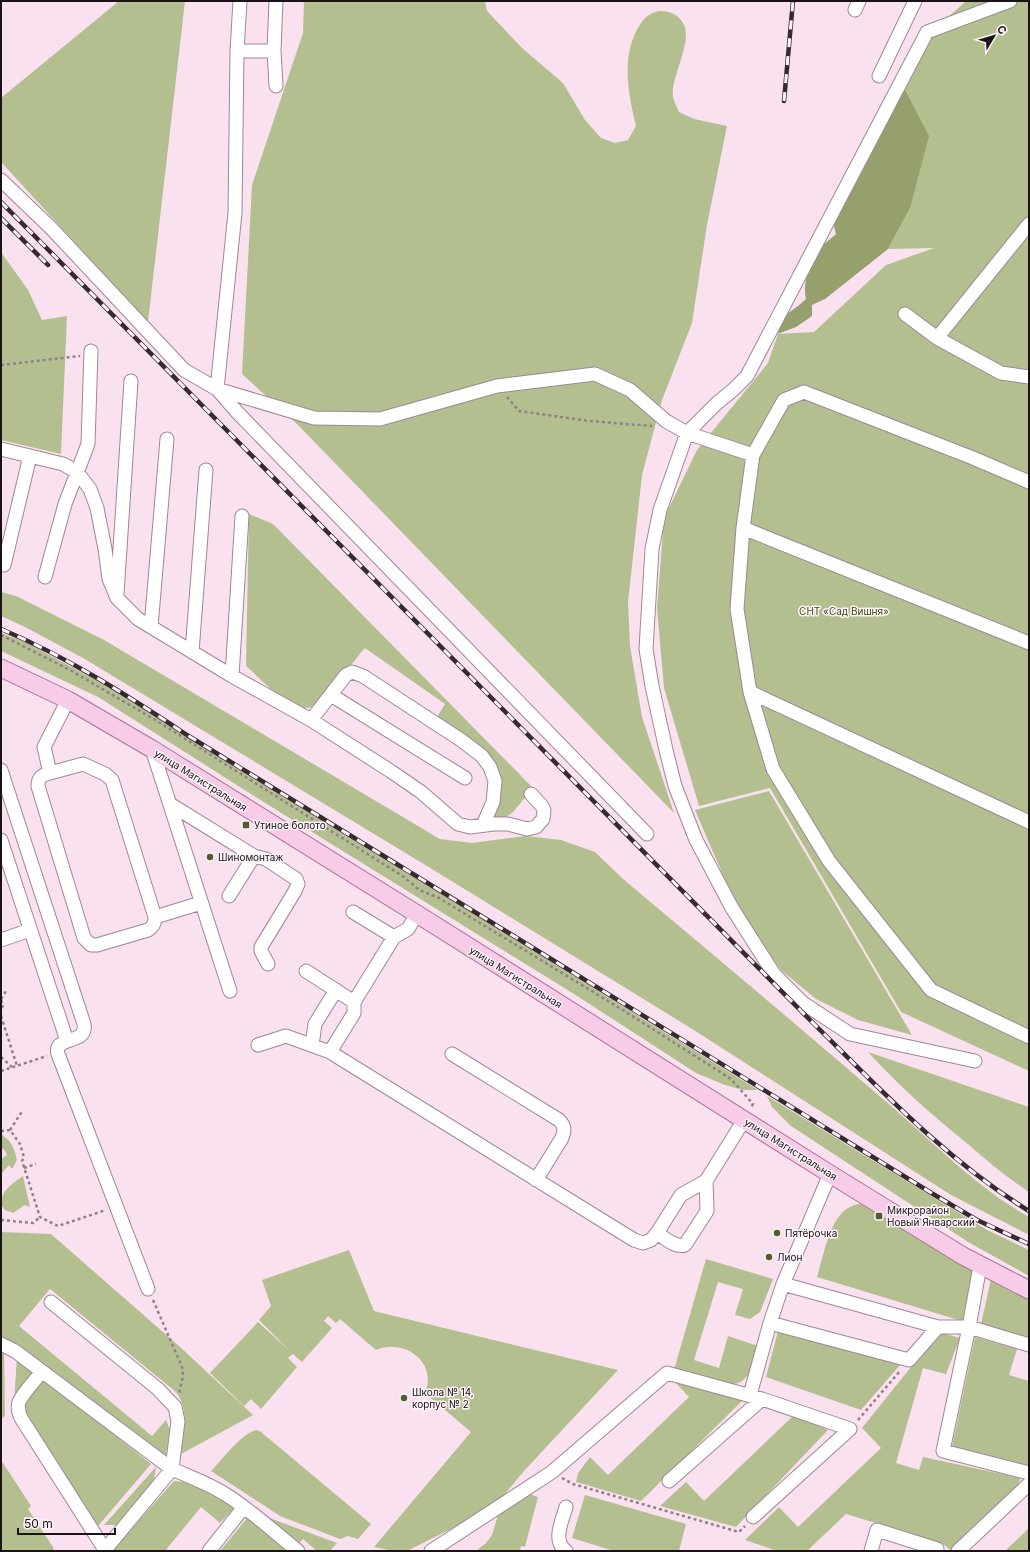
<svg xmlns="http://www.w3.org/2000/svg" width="1030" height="1552" font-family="Inter,sans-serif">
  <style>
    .green { fill: #b4bf8f }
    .water { fill: #95a06d }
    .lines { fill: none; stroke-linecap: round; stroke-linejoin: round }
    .minor-casing { stroke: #9e8795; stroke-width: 15 }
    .major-casing { stroke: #a77495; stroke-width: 19 }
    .path { stroke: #91808a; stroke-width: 2.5; stroke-dasharray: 3 3; stroke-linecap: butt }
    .minor { stroke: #fff; stroke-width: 13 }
    .major { stroke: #f8cbe8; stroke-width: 17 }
    .rail-casing { stroke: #342a30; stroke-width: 4.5 }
    .rail { stroke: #fef4fa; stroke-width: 3; stroke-dasharray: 9; stroke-linecap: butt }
    .poi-dot { fill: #525c2b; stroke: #fef4fa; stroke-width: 1.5 }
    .labels { text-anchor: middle; stroke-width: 3; stroke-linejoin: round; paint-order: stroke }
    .park-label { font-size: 10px; fill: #414a0f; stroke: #fef4fa }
    .street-label { font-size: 10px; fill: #1a1217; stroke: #fef4fa }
    .poi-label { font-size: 10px; fill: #1a1217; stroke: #fef4fa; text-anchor: start }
  </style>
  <rect width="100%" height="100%" fill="#fae1f0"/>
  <path class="green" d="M119,1H185L148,322L1,162V98Z
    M304,1H485L487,11L522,48L563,83L585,120L601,138L615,143L628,140L636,126C628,93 620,54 641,23C645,17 653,11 661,11C670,11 679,15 683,23C694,41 670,77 673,97C674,102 677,107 679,112L694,119L727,126L707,225L692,323L662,400L642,475L628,602L630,646L642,717L674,813L298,425L242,374L252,185L303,33Z
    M966,1H1029V1071L901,1012L770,788L699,806L664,688L657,608L664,518L697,450L768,363L778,334L814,332L886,265L934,248L888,249L910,208L904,88L928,35Z
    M1,252L28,290L42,320L67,316L61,454L1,440Z
    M249,514L273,524L533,788L513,812L505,818L491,819L498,779L437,717L445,704L365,648C351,663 330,697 314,706C306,710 295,707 288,703C273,693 260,678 246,666Z
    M1,592L16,596L104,640L440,839L472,843L526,836L561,840L595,852L623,879C710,952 797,1025 883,1099C931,1140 974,1186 1029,1217V1235L951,1195L689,1027L427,866L83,658L25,627L1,616Z
    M1,633L25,642L113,689L210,751L758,1090H744L725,1085L696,1073L574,994L270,806L98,697L1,651Z
    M769,791L912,1035L858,1020L816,999L781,970L756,936L726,882L695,810Z
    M868,1052L1029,1107V1192C1008,1178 988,1162 969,1145C933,1116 899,1086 868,1052Z
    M767,1096L987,1230L1029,1250V1276L968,1242L791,1126L772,1107Z
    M1,1134C12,1142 14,1147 17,1160L12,1169L9,1165L1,1174V1159L7,1155L5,1151L1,1147Z
    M23,1176L30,1207L25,1205L13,1213L5,1210L1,1205C1,1190 12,1184 23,1176Z
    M858,1204L866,1205L977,1272L965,1322L817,1277C823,1258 828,1227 842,1213C846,1208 852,1206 858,1204Z
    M1,1232L51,1234L179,1346L253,1415L181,1454C183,1432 190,1411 176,1392L50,1289L19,1326L152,1436L166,1420L170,1430L165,1460L17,1345L1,1337Z
    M349,1250L374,1311L618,1370L524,1471L500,1500L463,1523L407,1551H394L374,1547L471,1432L425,1393C438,1362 404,1338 376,1350L340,1319L336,1323L328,1316L324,1321L332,1328L302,1362L293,1354L288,1358L297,1367L261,1409L251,1399L244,1406L210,1373L258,1322L291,1352L259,1320L271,1306L262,1280Z
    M706,1259L773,1279L760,1312L750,1319L735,1315L743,1289L718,1282L694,1360L719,1368L728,1336L758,1346C753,1363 751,1384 729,1385L674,1370Z
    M991,1279L1029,1299V1338L981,1324Z
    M778,1331L900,1365L861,1410L766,1377Z
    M939,1332L960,1338L946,1374L923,1368L896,1463L919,1470L923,1457L1020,1478L1019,1485L950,1550L942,1543L846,1514L807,1551H777L745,1540L779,1507L798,1527L881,1448L862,1428Z
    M975,1337L1017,1349L1009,1375L1029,1381V1467L952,1447Z
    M1,1347L4,1348L5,1416L1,1419Z
    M17,1357L151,1464L98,1526L14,1402Z
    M672,1379L744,1399L641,1501L576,1482L578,1473L590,1457L608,1475L689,1397Z
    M794,1415L828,1430L736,1527L660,1506L686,1482L704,1501Z
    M257,1430L261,1432L371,1524L358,1539L348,1536L340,1539L280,1516L211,1471C222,1460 242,1432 257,1430Z
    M1,1460L31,1506L28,1509L53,1547L54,1551H1Z
    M156,1467L154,1480L122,1520L117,1525H104Z
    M174,1481C206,1483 211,1487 234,1508L220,1523L201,1507L165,1551H112Z
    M529,1494L538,1497L525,1547L521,1546L520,1551H476L486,1543L492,1535L498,1515Z
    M585,1495L686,1524L679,1551H614L572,1538Z
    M253,1512L337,1543L330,1551H317L303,1539L296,1547Z
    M248,1517L290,1551H220Z
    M1029,1528V1551H1005Z"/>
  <path class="water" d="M904,88L929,136L910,208L888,249L825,299L812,305V316L796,327L778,334L783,317L798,306L806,299C802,282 811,260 822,246C826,242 832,238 836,234L833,222Z"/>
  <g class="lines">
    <g class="minor-casing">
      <path id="minor" d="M240,1L237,51H274
        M276,1L274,51L276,86
        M855,10L859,1
        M237,51L235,213L217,389L237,412L647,834
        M879,76L915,1
        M1,180L52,229L184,370L217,389L314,418L380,419L497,386L595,374L630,390L666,421L687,433L717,403L733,390L747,376L927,32L1010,1
        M905,314L937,338L1001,373L1029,377
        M937,338L1029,224
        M1,449L63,464L77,472L90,489L97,508L105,549L109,579L117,598L138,619L232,676L311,720L392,772L421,792L458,824L470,827L494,824H508L527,829L536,827L543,819L544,810L542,806L531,794
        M753,455L687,433L660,510L652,549L646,649L652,686L666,750L675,786L696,840L732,908L774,974L803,1003L850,1034L975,1061
        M1029,482L973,458L804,392L784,400L753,455L743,528L737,609L750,692L773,769L829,861L931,990L1029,1037
        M743,528L1029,643
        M4,565L30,456
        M45,577L65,504L88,444L91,351
        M117,594L131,381
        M151,627L167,439
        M192,652L206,470
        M232,676L242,516
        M750,692L1029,822
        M331,695L465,778
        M311,720L346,675L352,672L363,676L461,740L482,756L490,767L495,781L493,802L483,825
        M152,749L230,991
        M1,770L84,1024C86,1036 77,1038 67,1041
        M50,773L83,764L105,774L112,780L155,917C155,924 153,927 148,930L97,945H91L84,938L38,786C38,777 42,775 50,773L44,747L68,700
        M170,804L254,856L266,859L296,879L298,884L295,891L261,947V951L268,964
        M1,840L67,1041C60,1044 56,1046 58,1054L148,1289
        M229,896L254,856
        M353,912L394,937
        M417,914L408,929L394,937L354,1002V1013L330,1052L634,1240L643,1243L651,1240L657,1233L681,1195L706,1181L744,1120
        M155,917L201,903
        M1,940L30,930
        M306,971L354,1002
        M258,1045L286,1036L330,1052
        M312,1045L315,1024L336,990
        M452,1054L559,1120C565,1126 565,1130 562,1138L536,1180
        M657,1233C665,1238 675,1248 685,1245L707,1211L706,1181
        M980,1266L969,1327L943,1451L1029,1473
        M783,1284L938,1327
        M770,1323L909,1360L938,1327H969L1029,1345
        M1,1344L15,1351L172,1469L178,1421L175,1407L158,1389L51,1302
        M42,1372C35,1380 23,1393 19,1402C17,1408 19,1413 21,1418L105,1550
        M750,1395L770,1323L783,1284L830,1174
        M669,1481L762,1399
        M566,1507C562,1521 552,1541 566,1551
        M104,1551L172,1469C190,1477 208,1483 225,1494C251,1510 274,1532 298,1551
        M209,1551L244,1507
        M431,1551L552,1472L667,1373L762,1399L850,1429L753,1517
        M871,1551L877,1530L937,1549V1551
        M958,1551L1029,1484"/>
    </g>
    <g class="major-casing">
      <path id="major" d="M1,668L68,700L152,749L417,914L830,1174L963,1256L1029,1290"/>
    </g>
    <path class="path" d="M1,365L80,356
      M507,397L519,411L589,421L652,426
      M1,635L70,670L157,721L404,877L419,890L439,898L626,1012L731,1079L753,1104L750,1108
      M1,999L6,991
      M1,1000L3,1006L1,1008
      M1,1016L17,1066
      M1,1057L12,1067
      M1,1071L47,1056
      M10,1130L23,1110
      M1,1131L10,1130L20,1144L24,1157L22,1161L40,1217L58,1226L106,1210
      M24,1168L36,1164
      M1,1220L33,1223L40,1217
      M153,1300L182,1367L183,1376L179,1394
      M858,1420L900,1371
      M562,1478L573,1484L739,1532L745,1526"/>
    <use href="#minor" class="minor"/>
    <use href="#major" class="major"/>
    <g class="rail-casing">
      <path id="rail" d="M784,101L793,1
        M1,202L810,1020C879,1088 946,1160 1029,1211
        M1,218L48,265
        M1,629C67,657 127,695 187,735L933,1194L977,1220L1029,1244"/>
    </g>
    <use href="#rail" class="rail"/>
  </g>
  <g class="poi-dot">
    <rect x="242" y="821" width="8" height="8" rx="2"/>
    <circle cx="210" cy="857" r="4"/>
    <rect x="875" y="1212" width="8" height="8" rx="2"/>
    <circle cx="777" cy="1233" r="4"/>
    <circle cx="769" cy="1257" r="4"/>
    <circle cx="404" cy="1398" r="4"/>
  </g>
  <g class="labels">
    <g class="park-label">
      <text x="844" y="615">СНТ «Сад Вишня»</text>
    </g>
    <g class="street-label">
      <text transform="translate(201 780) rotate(32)" y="4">улица Магистральная</text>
      <text transform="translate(516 977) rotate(32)" y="4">улица Магистральная</text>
      <text transform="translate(791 1149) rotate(32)" y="4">улица Магистральная</text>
    </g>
    <g class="poi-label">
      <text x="254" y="829">Утиное болото</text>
      <text x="218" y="861">Шиномонтаж</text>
      <text x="887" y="1214">Микрорайон<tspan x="887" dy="12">Новый Январский</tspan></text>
      <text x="785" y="1237">Пятёрочка</text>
      <text x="777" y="1261">Лион</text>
      <text x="412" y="1396">Школа № 14,<tspan x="412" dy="12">корпус № 2</tspan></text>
    </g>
  </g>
  <rect width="1030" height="1552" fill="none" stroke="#1a1217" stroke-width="4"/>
  <g transform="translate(994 36) rotate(52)" stroke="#fef4fa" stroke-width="3" paint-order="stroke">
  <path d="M0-3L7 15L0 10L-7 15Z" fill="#1a1217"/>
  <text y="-6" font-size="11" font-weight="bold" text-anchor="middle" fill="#1a1217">С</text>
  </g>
  <path d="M18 1528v6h97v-6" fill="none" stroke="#1a1217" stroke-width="2"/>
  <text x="24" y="1528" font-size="12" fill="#1a1217" stroke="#fef4fa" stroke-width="3" paint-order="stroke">50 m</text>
</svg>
